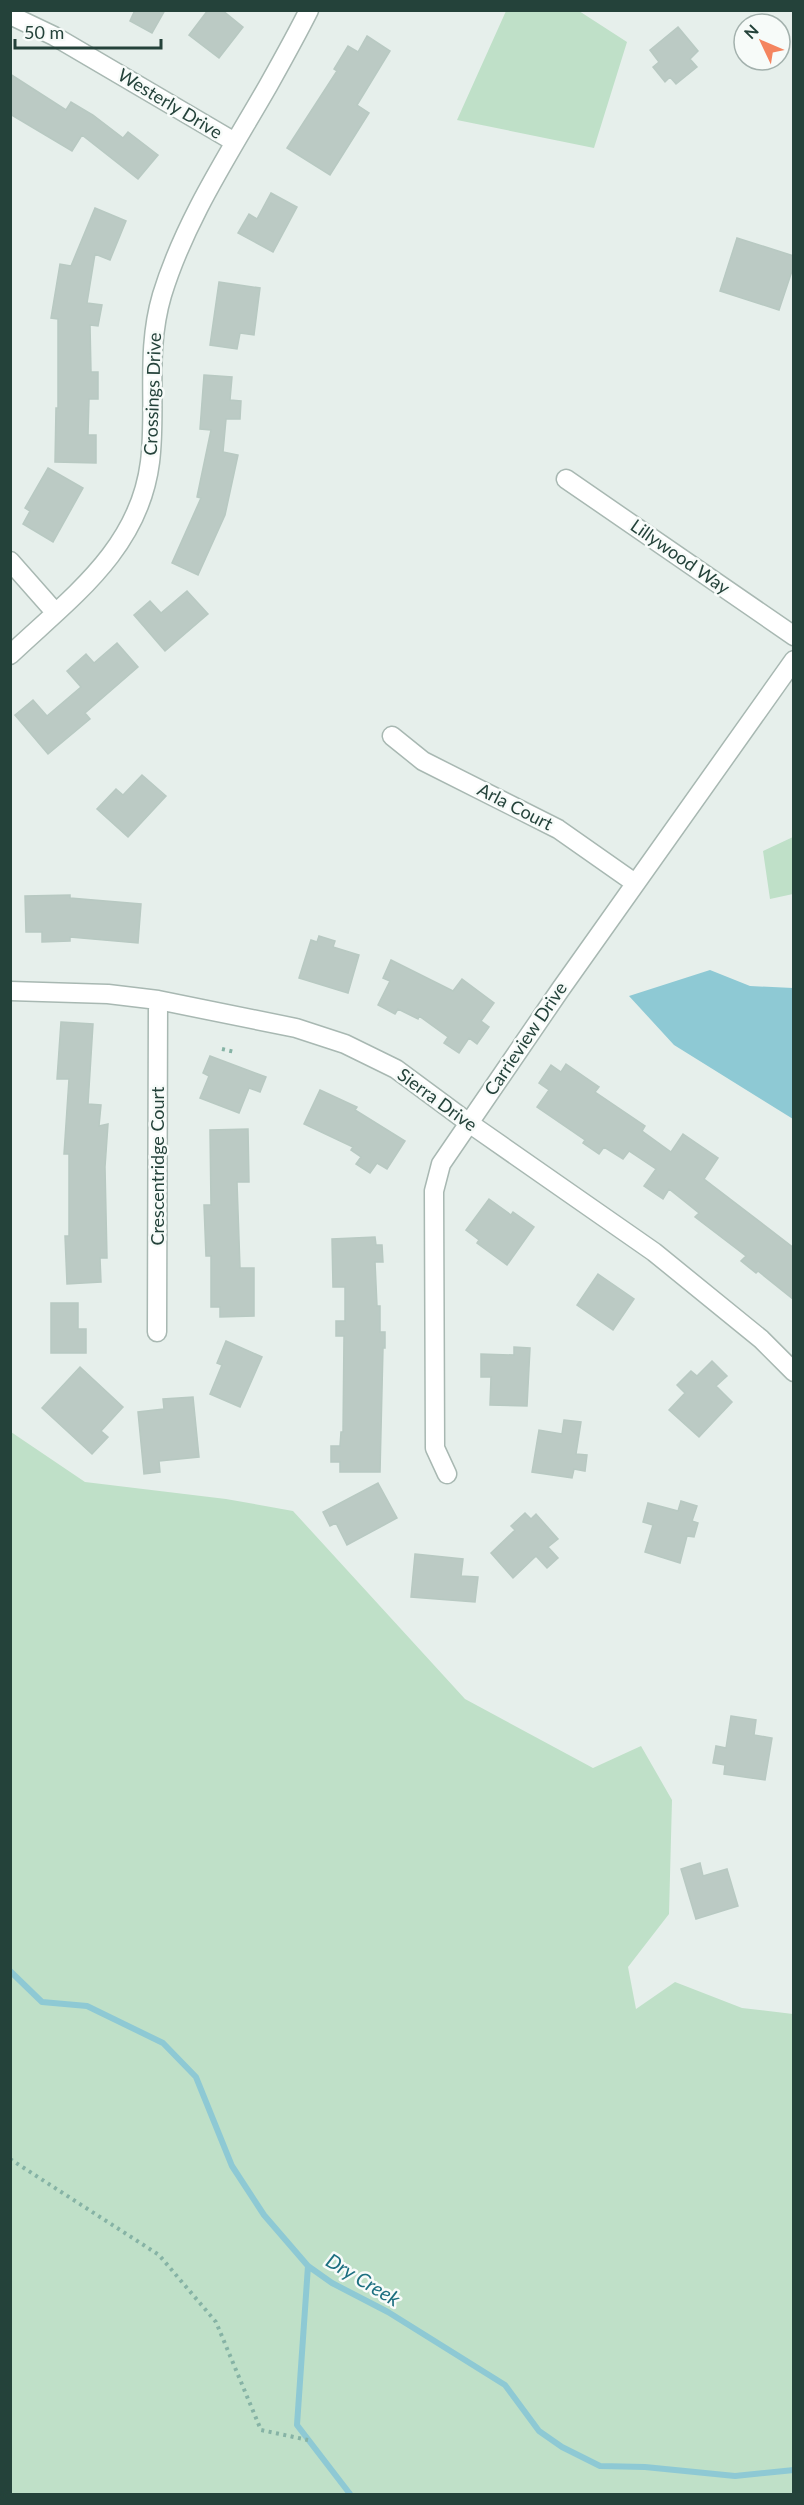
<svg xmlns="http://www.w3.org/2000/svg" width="804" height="2505" font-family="Lato,sans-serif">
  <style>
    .green { fill: #bfe0c8 }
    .water { fill: #8ec9d4 }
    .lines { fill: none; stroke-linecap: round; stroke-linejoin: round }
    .stream { stroke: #8ec9d4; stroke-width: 6 }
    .building { fill: #bbcac4; stroke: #b8c9c2; stroke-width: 1.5 }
    .minor-casing { stroke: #a8b8b2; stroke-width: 21 }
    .path { stroke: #86b3a5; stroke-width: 4; stroke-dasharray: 3 4.5; stroke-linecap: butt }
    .minor { stroke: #fff; stroke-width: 18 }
    .labels { text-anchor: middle; stroke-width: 5; stroke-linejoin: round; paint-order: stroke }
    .street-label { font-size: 18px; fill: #24423a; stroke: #f7fbf9 }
    .water-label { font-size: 20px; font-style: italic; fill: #1c6f80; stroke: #f7fbf9 }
  </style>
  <rect width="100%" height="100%" fill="#e6efeb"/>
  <path class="green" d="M506,11H579L627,42L594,148L457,120Z
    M793,837V894L770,899L763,851Z
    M11,1432L85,1482L226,1499L293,1511L465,1699L593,1768L641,1746L672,1800L669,1914L628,1967L636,2009L675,1982L742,2008L793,2014V2494H11Z"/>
  <path class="water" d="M710,970L750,986L793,988V1119L674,1045L629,996Z"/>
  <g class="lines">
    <path class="stream" d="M10,1971L42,2002L87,2006L163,2043L196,2077L232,2166L264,2215L308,2266L332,2283L388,2312L505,2385L539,2431L562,2447L600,2466L645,2467L735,2476L794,2470
      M308,2266L297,2425L350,2494"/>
  </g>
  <path class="building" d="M135,10H165L152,33L130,21Z
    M208,10H222L243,27L219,58L189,35Z
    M678,27L698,51L690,59L697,67L676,84L670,77L665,82L653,67L659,62L650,50Z
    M367,36L390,51L357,105L369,113L330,175L287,148L337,71L334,69L348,46L358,52Z
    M10,74L66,110L71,102L93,115L123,138L128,132L158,155L138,179L82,135L72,151L10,114Z
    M271,193L297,207L273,252L238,233L249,214L257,219Z
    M95,208L126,221L110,260L95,254L87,303L102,305L98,326L90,325L91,372H98V399H89L88,435H96V463L55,462L56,408H58V319L51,318L60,264L71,266Z
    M737,238L794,256V265L779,310L720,291Z
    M219,282L260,288L254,335L240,333L237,349L210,345Z
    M204,375L232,377L230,400L241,401L240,419H226L223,452L238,455L225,515L198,575L172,563L201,498L197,497L211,430L200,429Z
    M48,468L83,488L53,542L23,524L30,511L25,508Z
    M187,591L208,614L165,651L134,615L150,601L161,613Z
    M117,643L138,667L85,713L90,719L48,754L15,715L33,700L47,716L81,687L67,671L86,654L94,663Z
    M142,775L166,796L128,837L97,809L116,789L123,795Z
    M70,895V898L141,904L138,943L70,937V941L42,942V932H26L25,896Z
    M319,936L335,941L333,947L359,955L348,993L299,978L311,940L317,942Z
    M391,960L453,991L462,979L494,1003L481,1021L489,1027L477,1044L469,1038L459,1053L444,1043L448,1037L419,1016L418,1019L398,1009L395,1014L378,1005L390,981L383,978Z
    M61,1022L93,1024L88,1104L101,1105L99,1126L108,1124L105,1167L107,1258H100L101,1282L67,1284L65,1236H69V1154H64L69,1079H57Z
    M210,1056L266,1077L260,1092L249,1088L239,1113L200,1098L209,1076L203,1073Z
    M566,1064L599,1087L595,1092L645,1126L642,1131L671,1152L683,1134L718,1158L704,1179L794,1248V1300L758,1271L756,1273L741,1261L746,1256L695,1217L699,1213L669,1189L663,1199L644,1186L656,1169L629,1151L623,1159L604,1147L599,1154L583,1143L585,1140L537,1107L549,1090L539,1083L551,1065L561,1072Z
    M320,1090L357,1107L355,1110L405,1141L387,1169L377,1163L370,1173L356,1164L361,1157L351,1150L353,1147L304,1124Z
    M248,1129L249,1182H237L240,1268H254V1316L220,1317V1307H211V1256H206L204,1205H211L210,1130Z
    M489,1199L511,1215L513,1212L534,1227L507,1265L477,1243L479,1240L466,1230Z
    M375,1237L376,1245H382L383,1262H375L377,1306H380V1332H385V1348H383L380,1472H340V1462H331V1446H340L341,1432H343L344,1336H336V1321H345V1287H333L332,1239Z
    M598,1274L634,1299L613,1330L577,1305Z
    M51,1303H78V1329H86V1353H51Z
    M226,1341L262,1357L240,1407L210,1394L222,1365L217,1363Z
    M514,1347L530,1348L527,1406L490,1405L491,1377H481V1354L514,1355Z
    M712,1361L727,1376L716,1386L732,1402L699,1437L669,1410L685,1393L677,1385L691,1371L697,1376Z
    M80,1367L123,1407L101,1431L108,1437L92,1454L42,1408Z
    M193,1397L199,1457L159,1461L160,1472L144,1474L138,1412L164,1409L163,1399Z
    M564,1420L581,1422L576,1454L587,1455L585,1471L574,1469L572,1478L532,1472L539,1430L562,1434Z
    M378,1483L397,1518L347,1545L336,1523L330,1526L323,1512Z
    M681,1501L697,1506L692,1521L698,1523L694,1537L687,1536L680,1563L645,1552L653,1525L643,1522L648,1503L678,1511Z
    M525,1513L531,1519L536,1514L558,1539L548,1547L558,1558L547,1568L536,1556L513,1578L491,1553L515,1530L511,1526Z
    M415,1554L463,1559L461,1576L478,1577L475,1602L411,1597Z
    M731,1716L756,1720L754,1735L772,1738L765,1780L724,1774L725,1765L713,1763L716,1746L726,1748Z
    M700,1863L703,1876L727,1869L738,1906L696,1919L681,1869Z"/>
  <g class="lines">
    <g class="minor-casing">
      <path id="minor" d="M10,15L54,36L233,141
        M566,479L794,636
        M10,561L55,612
        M10,655C70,598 139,550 150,462C157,405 145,353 162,295C185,220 229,154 268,86C282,61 296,36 309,10
        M392,736L423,761L558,829L635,883
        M10,991L108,994L158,1000L296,1028L345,1044L396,1069L469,1123L654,1252L761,1339L794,1372
        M157,1332L158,1000
        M447,1474L435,1448L434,1191L441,1164L560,990L794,660"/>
    </g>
    <path class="path" d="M222,1049L235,1052
      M10,2159L159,2255L216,2322L261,2430L308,2440"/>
    <use href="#minor" class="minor"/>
  </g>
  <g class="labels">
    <g class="street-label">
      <text transform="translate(170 104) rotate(31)" y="6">Westerly Drive</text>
      <text transform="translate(153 394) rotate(-88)" y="6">Crossings Drive</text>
      <text transform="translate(680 557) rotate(35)" y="6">Lillywood Way</text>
      <text transform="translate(515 807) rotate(27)" y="6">Arla Court</text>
      <text transform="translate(526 1039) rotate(-56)" y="6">Carrieview Drive</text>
      <text transform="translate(437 1100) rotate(36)" y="6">Sierra Drive</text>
      <text transform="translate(158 1166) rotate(-90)" y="6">Crescentridge Court</text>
    </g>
    <g class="water-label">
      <text transform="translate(363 2280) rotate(31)" y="7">Dry Creek</text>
    </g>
  </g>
  <rect width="804" height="2505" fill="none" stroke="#24423a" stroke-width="24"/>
  <g transform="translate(762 42) rotate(314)"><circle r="28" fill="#f7fbf9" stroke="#a3b1ad" stroke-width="1.5"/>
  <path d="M0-4.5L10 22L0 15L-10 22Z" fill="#f4845f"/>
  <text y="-9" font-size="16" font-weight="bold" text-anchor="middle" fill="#24423a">N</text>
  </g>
  <path d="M15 39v9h146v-9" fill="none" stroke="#24423a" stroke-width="3"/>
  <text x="24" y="39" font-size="18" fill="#24423a" stroke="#f7fbf9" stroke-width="4.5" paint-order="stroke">50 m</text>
</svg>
